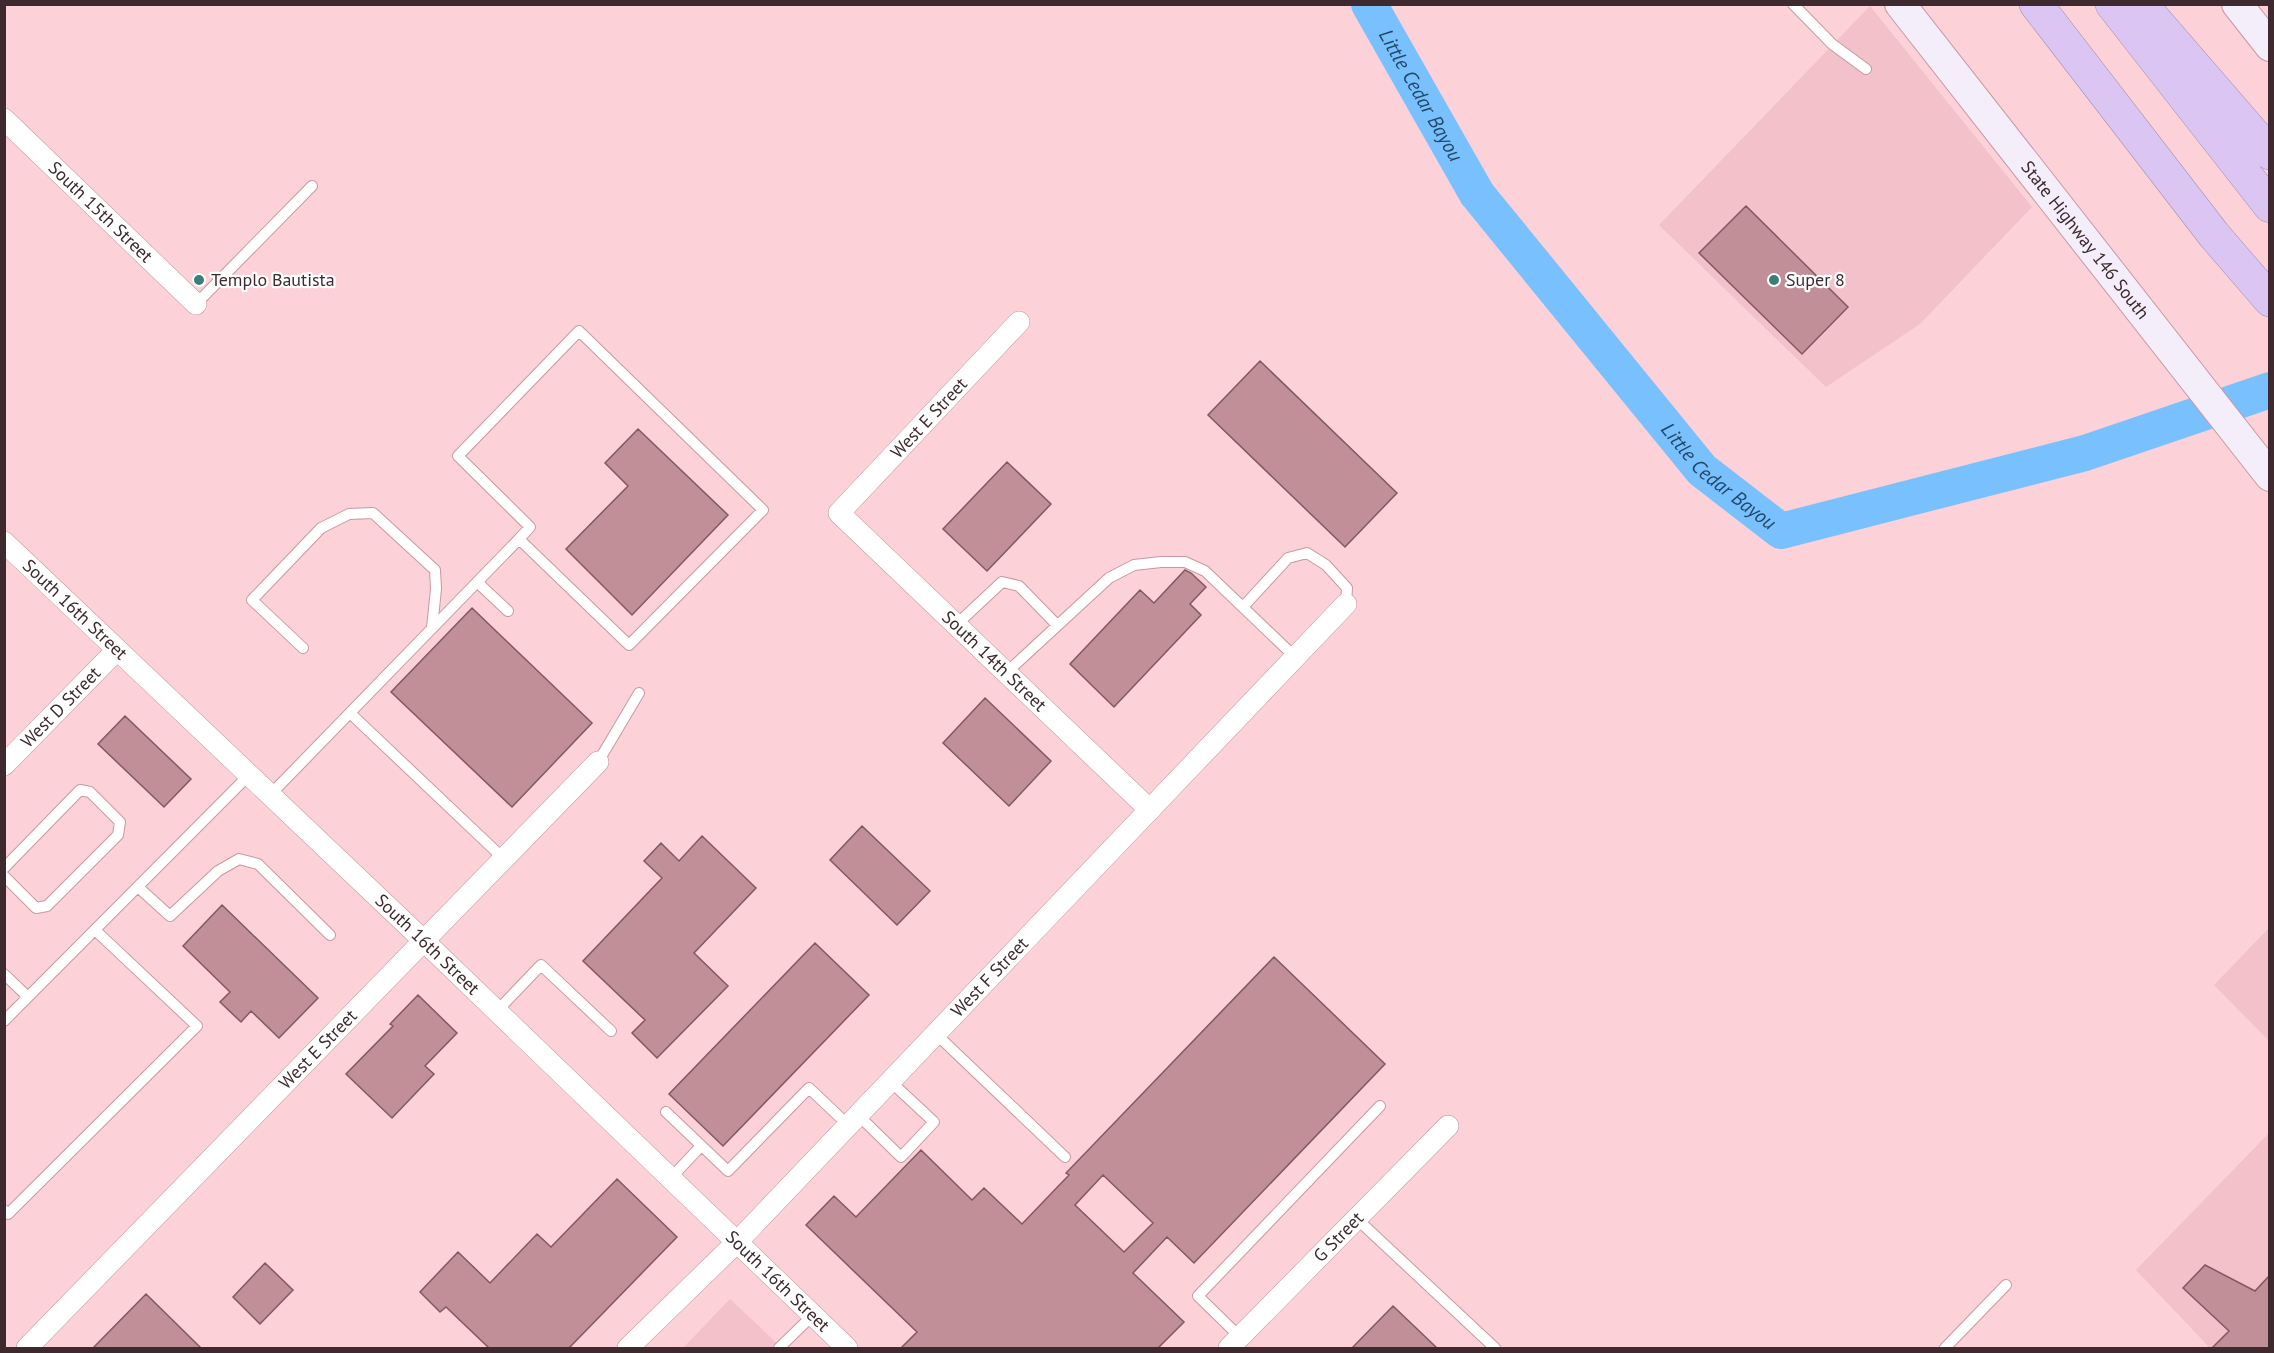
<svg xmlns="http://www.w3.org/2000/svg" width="2274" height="1353" font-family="'PT Sans',sans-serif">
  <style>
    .built { fill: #f2c1ca }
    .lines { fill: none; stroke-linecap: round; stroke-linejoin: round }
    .river { stroke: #79c0fe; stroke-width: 36 }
    .building { fill: #c18f98; stroke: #855760; stroke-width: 1.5; fill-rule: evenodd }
    .lane-casing { stroke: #ca97a0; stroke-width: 12 }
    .street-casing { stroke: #ca97a0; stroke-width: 22 }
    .secondary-casing { stroke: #ca97a0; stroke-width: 32 }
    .highway-casing { stroke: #a48fae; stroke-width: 34 }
    .lane { stroke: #fff; stroke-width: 10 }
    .street { stroke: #fff; stroke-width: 21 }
    .secondary { stroke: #f4eefb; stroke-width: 30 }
    .highway { stroke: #dbc5f3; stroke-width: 33 }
    .poi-dot { fill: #387f78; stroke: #fff; stroke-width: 2 }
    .labels { text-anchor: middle; stroke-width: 4.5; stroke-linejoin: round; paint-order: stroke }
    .street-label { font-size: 18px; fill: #3e2a2e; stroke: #fff }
    .poi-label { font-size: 18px; fill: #3e2a2e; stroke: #fff; text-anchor: start }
    .water-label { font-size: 20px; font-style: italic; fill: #234868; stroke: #fff }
  </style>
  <rect width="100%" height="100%" fill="#fcd1d8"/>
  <path class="built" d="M1870,6L2032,207L1920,324L1826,387L1659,225Z
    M2269,928V1041L2214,985Z
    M2269,1133V1348H2207L2208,1346L2136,1270Z
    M730,1299L782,1348H683Z"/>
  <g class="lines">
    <path class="river" id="s1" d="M1369,4L1477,194L1702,470L1781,531L2085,453L2270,390"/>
  </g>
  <path class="building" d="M1746,206L1848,307L1802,354L1699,253Z
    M1260,361L1397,493L1345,547L1208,415Z
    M638,429L728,515L632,615L566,549L628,486L605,463Z
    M1007,462L1051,504L987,571L943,529Z
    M1185,570L1191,573L1206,587L1190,604L1201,615L1114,707L1070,664L1140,590L1154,603Z
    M472,608L592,723L512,807L391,692Z
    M985,698L1051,761L1009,806L943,743Z
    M125,716L191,779L164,807L98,744Z
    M862,826L930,891L897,925L830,860Z
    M702,836L756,888L694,953L728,986L657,1058L632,1033L645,1020L583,961L662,878L644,861L661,843L679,861Z
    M222,905L318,998L279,1038L251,1011L241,1022L220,1002L230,992L183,946Z
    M815,943L869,995L723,1146L669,1094Z
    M1274,957L1385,1064L1194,1263L1167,1237L1133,1273L1184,1322L1158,1348H901L917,1332L806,1225L834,1196L856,1217L921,1150L972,1200L984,1188L1022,1224L1069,1175L1066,1173ZM1103,1175L1153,1223L1124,1252L1075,1205Z
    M418,995L457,1033L425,1066L434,1074L392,1118L346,1074L393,1026L390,1024Z
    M617,1179L677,1237L569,1348H489L446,1307L440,1312L420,1292L458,1252L490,1283L537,1234L551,1247Z
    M265,1263L293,1290L260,1324L233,1297Z
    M2205,1265L2255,1291L2270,1275V1348H2212L2229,1331L2183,1288Z
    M146,1294L201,1348H93Z
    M1393,1306L1437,1348H1352Z"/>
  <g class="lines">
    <g class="lane-casing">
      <path id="lane" d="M1793,4L1832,44L1866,69
        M196,304L312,186
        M477,582L508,611
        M1243,607L1288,558L1307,553L1326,565L1347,588L1346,604
        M956,625L1002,582L1019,586L1057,625
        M303,648L252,600L321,528L349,514L373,513L435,570L436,589L432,628
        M1006,673L1109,578L1134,565L1161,562H1185L1205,571L1296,658
        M350,713L504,859
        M598,762L639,693
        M270,795L519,539L629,645L763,510L579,331L458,456L530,527L519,539
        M4,868L80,790L90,792L120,822L118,835L47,906L36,908L4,876
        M138,887L170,916L218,871L239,859L258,864L330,935
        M4,974L28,997
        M497,1011L541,965L611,1031
        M4,1021L249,775
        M936,1034L1065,1157
        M666,1112L728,1171L809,1088L848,1125
        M858,1115L901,1157L934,1122L890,1081
        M670,1179L701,1146
        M4,1210L8,1214L197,1026L95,930
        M1357,1219L1495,1348
        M1240,1337L1198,1296L1380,1106
        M779,1348L812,1316
        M1945,1348L2006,1285"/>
    </g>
    <g class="street-casing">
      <g id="street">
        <path id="s2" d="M4,119L196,304"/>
        <path id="s3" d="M1019,322L839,513L1150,810"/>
        <path id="s4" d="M4,542L424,941L847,1348"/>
        <path id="s5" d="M4,765L117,650"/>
        <path id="s6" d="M27,1348L598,762"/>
        <path id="s7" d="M628,1348L736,1243L1346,604"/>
        <path id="s8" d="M1229,1348L1448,1126"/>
      </g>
    </g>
    <g class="secondary-casing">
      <g id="secondary">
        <path id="s9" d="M1900,4L2270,476"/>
        <path d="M2237,4L2270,46"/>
      </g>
    </g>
    <g class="highway-casing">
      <path id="highway" d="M2036,4L2214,235L2270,300
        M2112,4L2270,206
        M2141,4L2270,153"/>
    </g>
    <use href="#lane" class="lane"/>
    <use href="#street" class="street"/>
    <use href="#secondary" class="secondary"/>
    <use href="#highway" class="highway"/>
  </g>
  <g class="poi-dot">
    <circle cx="199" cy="280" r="6"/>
    <circle cx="1774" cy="280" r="6"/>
  </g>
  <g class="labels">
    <g class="street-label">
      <text dy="6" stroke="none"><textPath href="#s2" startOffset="134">South 15th Street</textPath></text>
      <text dy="6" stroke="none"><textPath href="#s9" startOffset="300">State Highway 146 South</textPath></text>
      <text transform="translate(929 418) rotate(-47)" y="6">West E Street</text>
      <text dy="6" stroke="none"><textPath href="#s4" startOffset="98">South 16th Street</textPath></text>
      <text dy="6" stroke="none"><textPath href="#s3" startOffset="477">South 14th Street</textPath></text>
      <text dy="6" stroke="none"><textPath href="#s5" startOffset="81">West D Street</textPath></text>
      <text dy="6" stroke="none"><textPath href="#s4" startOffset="584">South 16th Street</textPath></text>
      <text dy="6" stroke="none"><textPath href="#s7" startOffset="518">West F Street</textPath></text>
      <text dy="6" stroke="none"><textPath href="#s6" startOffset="417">West E Street</textPath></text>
      <text dy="6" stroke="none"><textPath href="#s8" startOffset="156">G Street</textPath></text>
      <text dy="6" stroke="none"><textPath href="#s4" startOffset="1070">South 16th Street</textPath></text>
    </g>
    <g class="poi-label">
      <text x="211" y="286">Templo Bautista</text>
      <text x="1786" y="286">Super 8</text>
    </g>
    <g class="water-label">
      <text dy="7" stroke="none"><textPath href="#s1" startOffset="105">Little Cedar Bayou</textPath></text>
      <text dy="7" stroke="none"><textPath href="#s1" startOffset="591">Little Cedar Bayou</textPath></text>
    </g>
  </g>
  <rect width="2274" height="1353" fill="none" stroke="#3e2a2e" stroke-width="12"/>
</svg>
